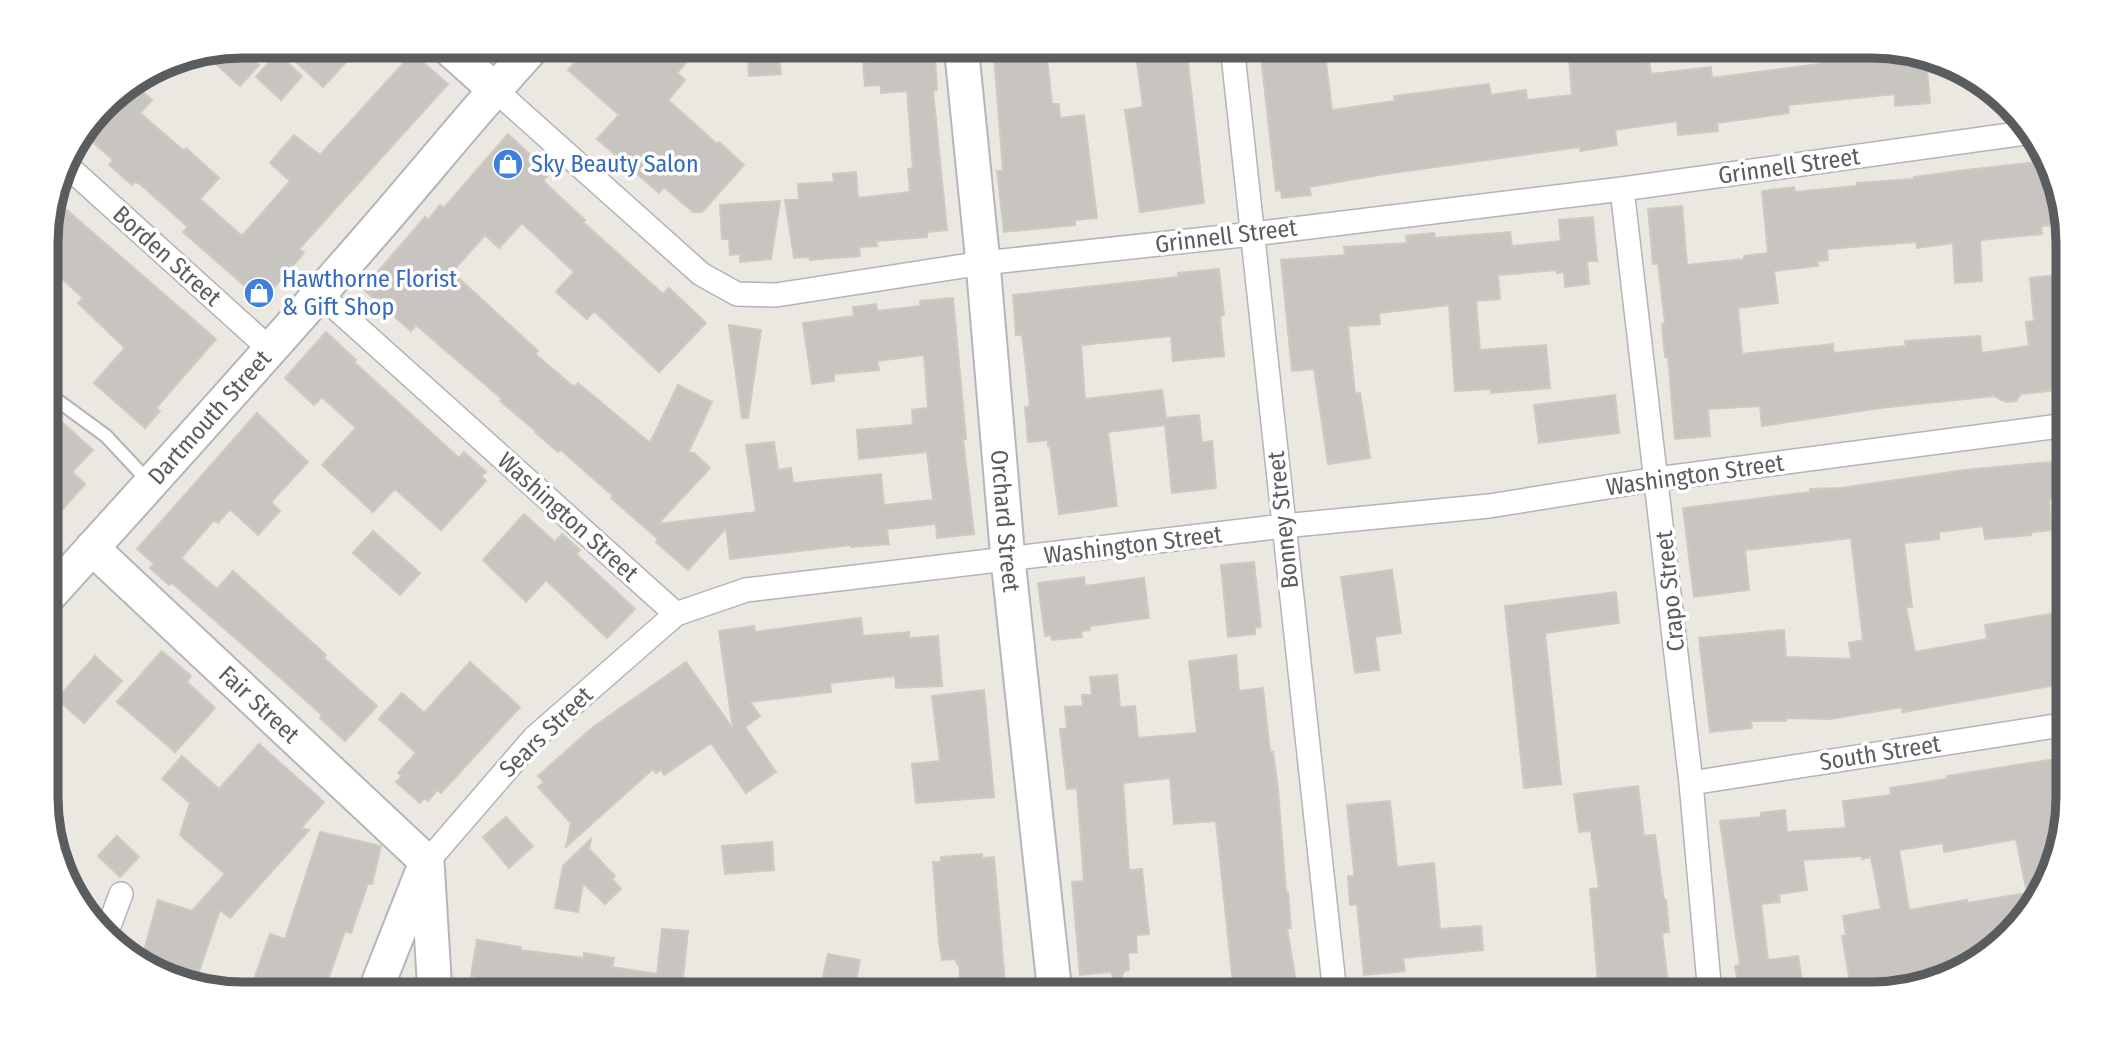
<svg xmlns="http://www.w3.org/2000/svg" width="2114" height="1040" font-family="'Fira Sans Condensed',sans-serif">
  <style>
    .building { fill: #c8c5c0; stroke: #cfcac0; stroke-width: 2; fill-rule: evenodd }
    .lines { fill: none; stroke-linecap: round; stroke-linejoin: round }
    .lane-casing { stroke: #b2b4b7; stroke-width: 16 }
    .street-casing { stroke: #b2b4b7; stroke-width: 26 }
    .secondary-casing { stroke: #b3b6ba; stroke-width: 37 }
    .lane { stroke: #fff; stroke-width: 12 }
    .street { stroke: #fff; stroke-width: 23 }
    .secondary { stroke: #fff; stroke-width: 33 }
    .labels { text-anchor: middle; stroke-width: 7; stroke-linejoin: round; paint-order: stroke }
    .shop-label { font-size: 24px; fill: #366cbe; stroke: #fff; text-anchor: start }
    .street-label { font-size: 24px; fill: #5a5d60; stroke: #fff }
    .rim { fill: none; stroke: #5a5d60; stroke-width: 9 }
  </style>
  <rect width="100%" height="100%" fill="#ebe8e1"/>
  <path class="building" d="M238,46L259,65L240,86L204,53Z
    M313,46H361L323,87L297,63Z
    M590,46H701L677,73L685,80L668,100L717,144L719,142L744,165L702,212H693L664,187L659,193L597,139L619,115L568,70Z
    M747,46H778L781,74L749,76Z
    M1135,46H1186L1204,203L1140,212L1125,110L1143,107Z
    M1276,46H1324L1332,110L1395,101L1394,96L1489,84L1491,95L1526,90L1527,100L1572,95L1568,46H1600L1602,60L1640,54L1642,62L1649,61L1651,74L1711,67L1712,78L1819,64L1817,49L1871,46L1926,58L1930,103L1895,106V94L1788,105L1789,113L1717,123L1718,131L1678,135L1677,121L1615,130L1617,145L1580,151V147L1385,174L1309,187L1311,195L1282,198L1281,190L1276,191L1260,47Z
    M1046,49L1052,104H1059L1060,118L1084,115L1097,218L1075,220V225L1004,232L997,171H1003L994,55Z
    M277,53L302,76L281,100L256,77Z
    M410,56L416,61L418,58L448,84L299,249L304,253L262,301L183,232L188,227L140,184L135,182L132,185L109,165L113,160L83,133L112,95L132,82L152,100L140,113L184,151L186,148L219,178L200,199L242,236L290,181L270,163L294,135L320,155Z
    M935,57L937,90L933,91L947,230L927,232V237L876,241L877,246L859,247L860,256L810,260V257L794,258L785,200H799L798,184L834,182L833,174L856,172L858,198L910,192L908,169L913,168L907,91L881,93V85L865,86L863,62Z
    M508,134L550,173L543,181L585,220L583,222L663,294L669,288L706,323L659,372L594,311L587,319L556,292L574,272L522,223L499,248L485,235L452,272L538,351L535,354L574,387L578,383L650,443L678,385L712,402L688,453H694L710,468L658,524L756,512L746,445L774,442L778,470L791,468L793,483L881,474L884,505L933,500L927,452L859,459L857,430L913,425L912,410L928,408L924,355L877,361L879,370L834,374V381L812,384L803,323L854,316L853,307L876,304L877,311L921,306L920,301L953,298L966,439H963L974,534L937,538L936,524L887,529L889,544L851,547V545L730,559L726,528L688,570L656,542L658,539L611,498L613,496L561,450L558,452L535,432L536,431L500,401L502,399L452,356L416,325L411,331L363,289L425,217L428,220L440,205L444,208Z
    M2044,161L2067,217V224L2041,226L2042,234L1980,240L1982,281L1955,283L1953,243L1917,248L1916,242L1827,249L1828,260L1817,261L1818,266L1774,271L1778,303L1738,308L1742,354L1833,344L1834,353L1906,346L1905,341L1980,336L1982,353L2029,346L2026,322L2034,321L2030,278L2067,274V301L2057,303L2067,389L2021,394L2016,401L2006,402L1994,396L1880,408L1762,426L1760,406L1708,409L1710,436L1675,439L1668,357H1665L1662,324L1665,323L1658,263L1653,264L1648,209L1682,206L1687,265L1744,259V256L1768,253L1762,191L1794,187L1795,192L1857,186V183L1914,179V177L1958,171Z
    M54,199L216,339L156,408L160,411L145,428L94,383L125,348L78,303L83,298L46,264V229Z
    M780,201L771,259L740,262V254L730,255L729,239H722L720,205Z
    M1593,217L1597,261H1587L1589,284L1565,287L1564,272L1557,273V270L1498,275L1500,299L1476,301L1480,350L1546,345L1550,388L1491,393V389L1455,391L1449,305L1379,313L1380,324L1348,326L1355,394L1360,393L1370,458L1328,464L1314,369L1292,371L1281,260L1345,255L1344,247L1407,243L1406,236L1434,233L1435,238L1510,232L1512,246L1561,241L1559,220Z
    M1219,269L1224,315L1220,316L1224,356L1173,361L1171,336L1081,345L1085,399L1162,390L1166,418L1199,415L1202,443L1212,441L1216,488L1172,493L1165,425L1108,432L1117,506L1059,514L1050,446H1048V440L1028,442L1025,407L1030,406L1024,350L1022,335H1016L1013,295L1178,277V273Z
    M729,325L761,330L748,418H742Z
    M326,332L356,360L354,362L459,458L464,452L486,472L481,476L486,481L441,530L395,489L373,512L322,465L356,428L322,397L314,405L285,378Z
    M1615,395L1619,433L1539,443L1534,405Z
    M46,408L93,450L72,472L85,484L47,527Z
    M257,413L308,462L271,502L280,511L258,535L230,509L218,523L214,520L181,558L217,589L233,571L326,655L324,658L377,706L345,741L320,718L322,715L266,665L172,583L169,585L150,568L154,564L137,549Z
    M2061,461L2065,498L2049,499L2051,530L2031,532V535L1985,539L1983,526L1939,532V539L1904,543L1912,607H1906L1915,652L1987,639L1985,625L2068,611V683L1903,712L1902,707L1830,719L1786,718V721H1751L1752,728L1710,732L1699,638L1784,630L1786,657L1851,659L1849,643L1863,640L1851,538L1745,550L1749,590L1694,597L1683,508L1810,492V489L1841,488L1965,470Z
    M524,514L555,542L562,534L580,550L576,554L635,609L607,638L546,580L526,602L483,560Z
    M373,531L420,573L400,595L353,553Z
    M1254,562L1261,627L1255,628V634L1228,637L1221,565Z
    M1392,570L1401,633L1375,637L1379,670L1355,673L1341,577Z
    M1084,577L1085,586L1144,578L1149,618L1090,626V630L1081,631L1082,637L1052,640L1051,635L1045,636L1038,583Z
    M1616,592L1619,623L1545,633L1561,784L1524,788L1505,606Z
    M861,618L863,636L909,632V638L938,636L942,686L896,688L895,676L830,683L831,692L750,702L760,716L745,727L776,772L746,793L711,743L664,775L661,769L656,773L653,769L566,847L571,823L538,787L544,782L538,776L592,728L686,662L733,729L719,631L754,626L755,632Z
    M162,651L191,676L187,682L215,708L175,752L117,702Z
    M1236,655L1239,691L1263,688L1270,752H1273L1278,789L1286,892H1288L1291,928L1287,929L1298,994H1234L1216,821L1174,824L1170,778L1123,783L1129,870L1142,869L1149,934L1136,935L1137,952L1128,953L1129,970L1124,971L1119,985L1110,972L1080,975L1072,882L1084,881L1077,788L1067,789L1060,729H1067L1065,707L1083,706L1082,695H1092L1090,677L1117,675L1120,707L1135,706L1138,738L1197,733L1189,661Z
    M95,656L122,681L84,723L57,699Z
    M470,662L520,707L441,793L437,790L428,801L424,798L420,803L396,782L402,776L398,773L416,753L379,719L402,693L424,713Z
    M984,690L994,797L916,803L912,764L940,761L932,696Z
    M259,744L324,802L301,828L309,830L230,918L220,910L195,983L156,974L141,962L158,900L192,911L225,874L180,835L190,803L162,779L182,756L219,789Z
    M2068,757V798L2048,884L1981,961L1945,973L1922,977V975L1851,988L1842,936L1846,935L1843,916L1881,909L1871,857L1862,859V856L1803,860L1807,890L1779,894L1780,902L1761,904L1768,960L1798,956L1804,994H1740L1735,966L1740,965L1720,821L1761,817V813L1785,810L1787,832L1846,828L1843,801L1891,795L1890,788L1947,779V776ZM2016,839L2027,893L1967,903V900L1909,910L1899,850L1943,843L1944,852Z
    M1638,786L1644,836L1655,835L1664,900H1666L1669,932L1662,933L1669,994H1599L1590,889L1599,888L1591,831L1579,832L1574,794Z
    M1390,801L1397,867L1434,863L1440,929L1481,926L1483,950L1403,958L1405,971L1364,975L1357,904L1350,905L1348,876H1354V871L1347,805Z
    M506,817L533,846L509,868L483,837Z
    M320,832L381,846L372,884L368,883L351,933L345,931L323,994H268L272,983L255,977L270,934L285,939Z
    M117,836L139,857L120,877L98,856Z
    M591,839L589,849L615,876L612,879L621,889L605,904L583,883L578,912L555,908L563,866Z
    M772,842L774,870L725,874L722,846Z
    M982,854V858L994,857L1006,994H961L959,964H957L956,959L942,960L939,943L933,862H941V857Z
    M662,929L688,931L683,978L702,981L701,994H474L476,977L471,976L477,940L521,947L520,950L584,958V953L614,958L612,967L657,974Z
    M828,954L860,960L854,991L821,985Z"/>
  <g class="lines">
    <g class="lane-casing">
      <path id="lane" d="M46,392L106,436L150,483"/>
    </g>
    <g class="street-casing">
      <path id="street" d="M1232,45L1335,994
        M494,89L701,274L737,294L776,295L983,263L1252,234L1622,189L2032,132
        M64,163L271,350
        M1622,189L1691,783L1710,994
        M320,294L676,614
        M1691,783L2068,724
        M427,862L534,738L676,614L746,590L1283,526L1489,506L1657,479L2067,425
        M106,934L121,894"/>
    </g>
    <g class="secondary-casing">
      <g id="secondary">
        <path d="M445,45L494,89"/>
        <path id="s1" d="M961,45L983,263L1008,560L1055,994"/>
        <path id="s2" d="M92,548L427,862L435,994"/>
        <path id="s3" d="M47,598C154,480 260,362 365,242C422,177 476,109 535,45"/>
        <path d="M374,994L423,870"/>
      </g>
    </g>
    <use href="#lane" class="lane"/>
    <use href="#street" class="street"/>
    <use href="#secondary" class="secondary"/>
  </g>
  <defs>
    <g id="shop-disc" transform="scale(1.575)"><circle r="9.5" fill="#3f7fe0" stroke="#fff"/><path d="M-5-2.5h2.3a2.7 3.5 0 0 1 5.4 0H5L5.5 6h-11ZM-1.5-2.5h3a1.5 2.3 0 0 0-3 0Z" fill="#fff"/></g>
  </defs>
  <g fill-rule="evenodd">
    <use href="#shop-disc" x="508" y="164"/>
    <use href="#shop-disc" x="259" y="293"/>
  </g>
  <g class="labels">
    <g class="shop-label">
      <text x="531" y="172">Sky Beauty Salon</text>
      <text x="282" y="287">Hawthorne Florist<tspan x="282" dy="28">&amp; Gift Shop</tspan></text>
    </g>
    <g class="street-label">
      <text transform="translate(1789 166) rotate(-8)" y="8">Grinnell Street</text>
      <text transform="translate(1226 236) rotate(-7)" y="8">Grinnell Street</text>
      <text transform="translate(167 256) rotate(42)" y="8">Borden Street</text>
      <text dy="8" stroke="none"><textPath href="#s3" startOffset="243">Dartmouth Street</textPath></text>
      <text transform="translate(1695 475) rotate(-8)" y="8">Washington Street</text>
      <text transform="translate(568 517) rotate(42)" y="8">Washington Street</text>
      <text dy="8" stroke="none"><textPath href="#s1" startOffset="478">Orchard Street</textPath></text>
      <text transform="translate(1283 520) rotate(-96)" y="8">Bonney Street</text>
      <text transform="translate(1133 545) rotate(-7)" y="8">Washington Street</text>
      <text transform="translate(1670 591) rotate(-96)" y="8">Crapo Street</text>
      <text dy="8" stroke="none"><textPath href="#s2" startOffset="229">Fair Street</textPath></text>
      <text transform="translate(546 732) rotate(-44)" y="8">Sears Street</text>
      <text transform="translate(1880 753) rotate(-9)" y="8">South Street</text>
    </g>
  </g>
  <path d="M0 0H2114V1040H0ZM243 58H1871A185 185 0 0 1 2056 243V797A185 185 0 0 1 1871 982H243A185 185 0 0 1 58 797V243A185 185 0 0 1 243 58Z" fill="#fff" fill-rule="evenodd"/>
  <path class="rim" d="M243 58H1871A185 185 0 0 1 2056 243V797A185 185 0 0 1 1871 982H243A185 185 0 0 1 58 797V243A185 185 0 0 1 243 58Z"/>
</svg>
